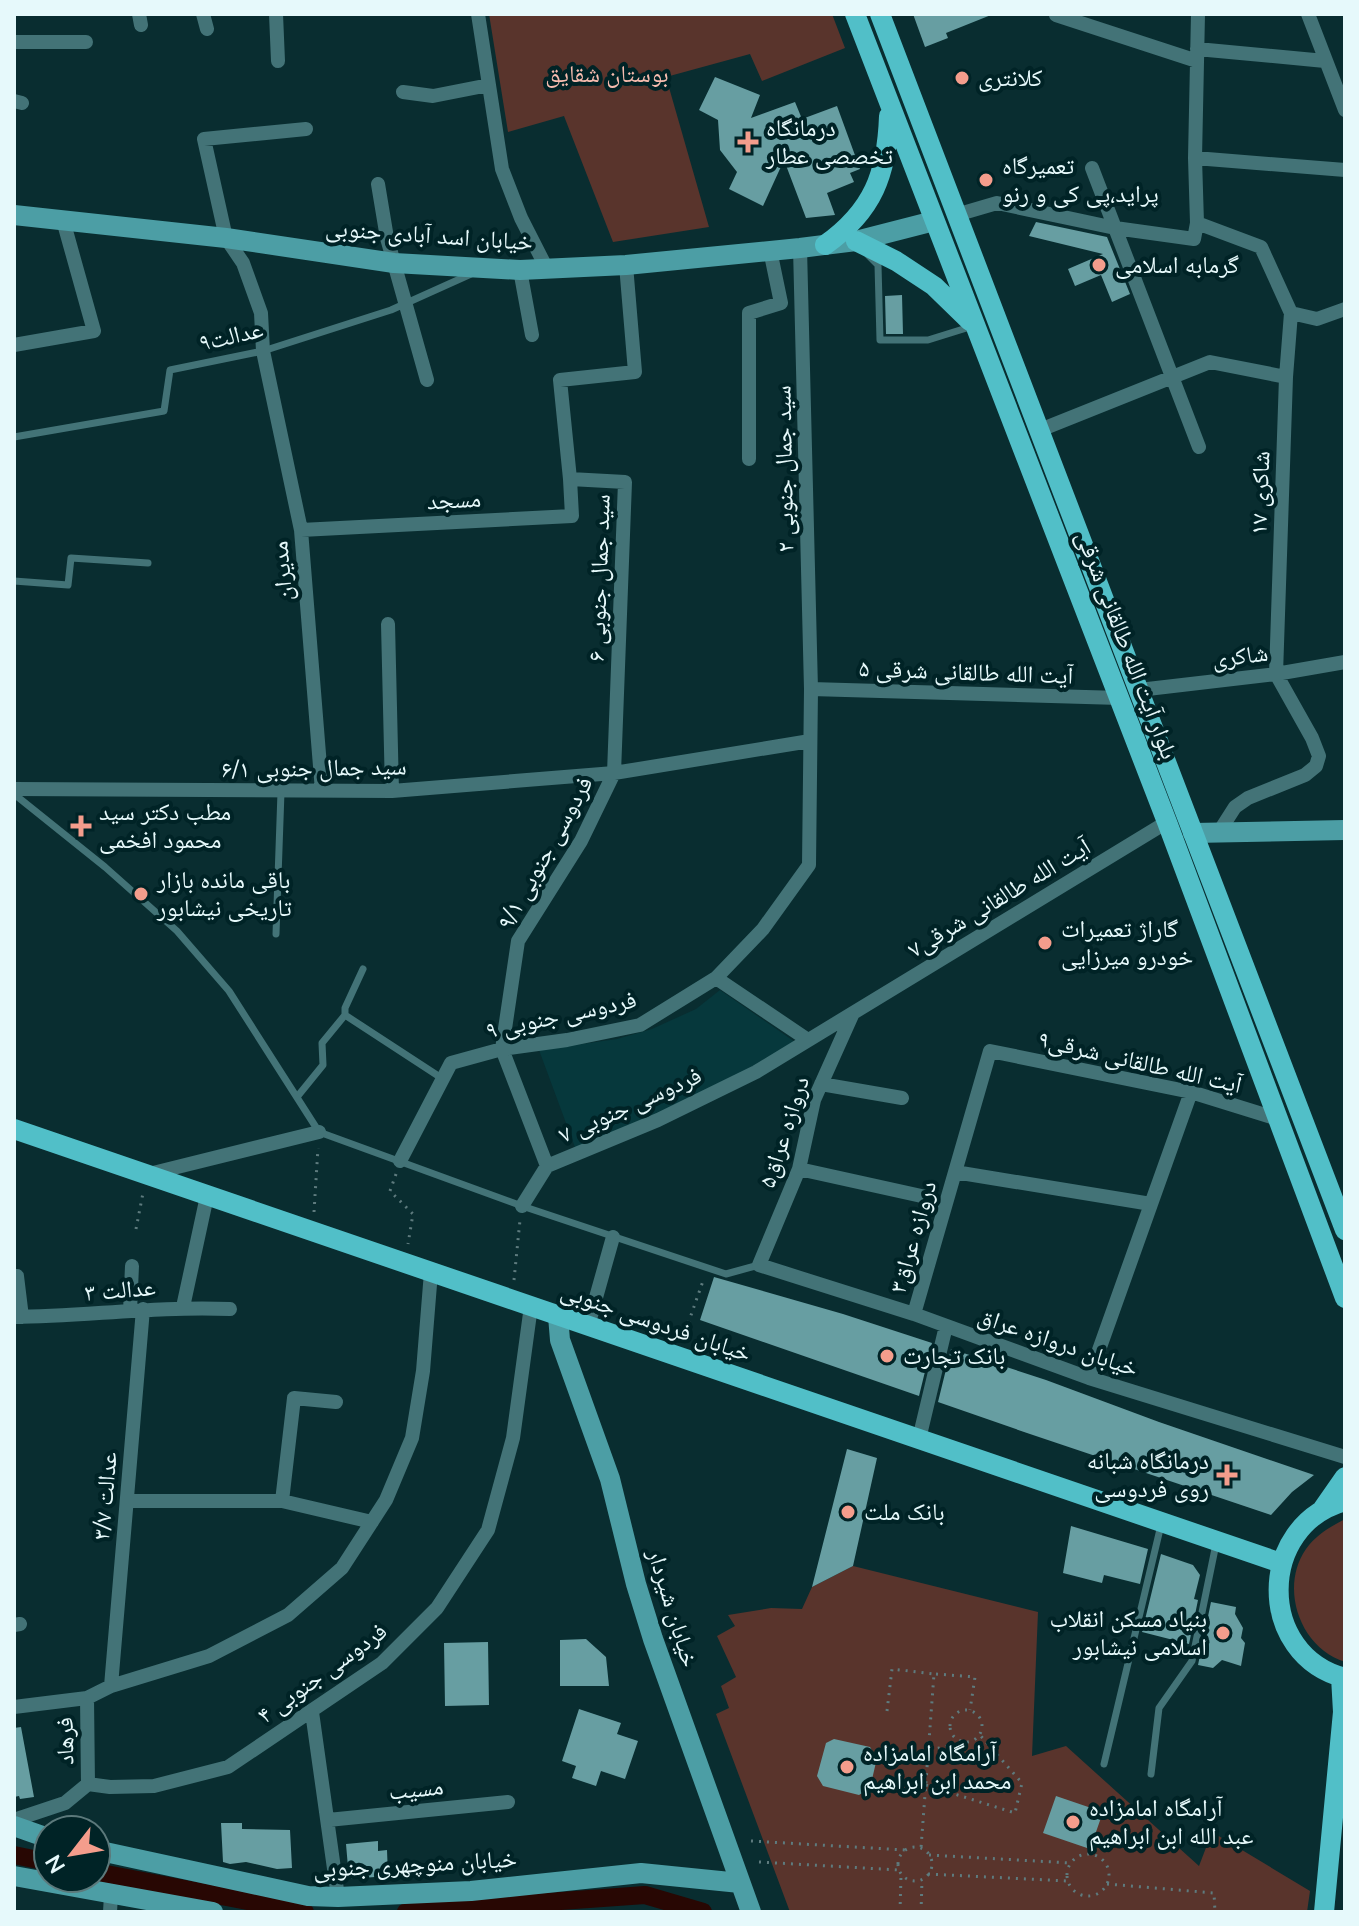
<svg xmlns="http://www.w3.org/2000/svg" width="1359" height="1926" font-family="Mulish,'Noto Naskh Arabic',sans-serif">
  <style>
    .built { fill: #06383c }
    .green { fill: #59342c }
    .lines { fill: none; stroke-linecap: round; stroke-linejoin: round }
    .canal { stroke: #280703; stroke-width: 18 }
    .building { fill: #679ea2 }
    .path { stroke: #5e7b7e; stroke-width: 3; stroke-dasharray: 2 6; stroke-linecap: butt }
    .lane { stroke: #437377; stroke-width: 7 }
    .street { stroke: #437377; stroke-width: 14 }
    .secondary { stroke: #4c9ea5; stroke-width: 20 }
    .primary { stroke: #51bfc8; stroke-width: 20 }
    .poi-dot { fill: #f49d8c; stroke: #002326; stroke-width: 3 }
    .labels { text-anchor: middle; stroke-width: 8; stroke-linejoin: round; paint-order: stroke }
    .park-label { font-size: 24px; fill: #f6bcaf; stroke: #002326 }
    .poi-label { font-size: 24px; fill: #e6f9fb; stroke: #002326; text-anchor: start }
    .street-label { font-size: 24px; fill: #e6f9fb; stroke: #002326 }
  </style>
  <rect width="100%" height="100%" fill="#092d30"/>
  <path class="built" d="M720,990L795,1042L724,1082L576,1150L539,1050L617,1039L652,1029L696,1009Z"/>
  <path class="green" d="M489,14H832L845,48L762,81L750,54L666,77L709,227L613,242L564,116L508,132Z
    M1345,1519V1662C1300,1648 1279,1588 1306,1549C1316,1535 1330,1527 1345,1519Z
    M853,1566L1038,1612L1032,1756L1066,1746L1199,1866L1212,1832L1310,1891L1307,1912H790L716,1714L729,1708L721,1686L736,1677L717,1636L735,1626L728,1615L771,1608L802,1609L812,1587Z"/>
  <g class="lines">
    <path class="canal" d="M14,1855L48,1862
      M96,1872L305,1912
      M406,1912L645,1895L703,1912"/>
  </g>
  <path class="building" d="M913,14H991V15L946,33L948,38L925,47Z
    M715,77L760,95L751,118L795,102L802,119L837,106L860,169L850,173L854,182L827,193L835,215L806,218L784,160L763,206L729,189L737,172L720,150L718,120L699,110Z
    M1036,222L1107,237L1130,294L1112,302L1101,275L1075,286L1068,269L1103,254L1029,236Z
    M902,295L903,334H886L885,296Z
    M714,1277L843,1314L932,1343L919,1396L700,1320Z
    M951,1349L1046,1380L1159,1422L1314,1475L1292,1492L1271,1515L1027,1433L938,1402Z
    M847,1449L877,1458L853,1566L812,1587Z
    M1071,1526L1148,1549L1140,1584L1104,1575L1102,1583L1063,1573Z
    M1161,1554L1193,1565L1200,1575L1194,1599L1198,1600L1189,1644L1142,1632Z
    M1211,1602L1236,1607L1235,1614L1243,1628L1241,1638L1245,1643L1241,1666L1222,1660L1213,1668L1198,1665Z
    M586,1639L606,1657L609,1686H560V1640Z
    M488,1642L489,1705L445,1706L444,1643Z
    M579,1709L621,1723L617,1734L638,1741L625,1779L601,1771L596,1786L572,1778L576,1766L562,1761Z
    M21,1727L34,1797L20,1799L19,1796L14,1797V1728Z
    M834,1739L870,1747L877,1758L870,1788L859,1795L823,1786L817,1776L826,1743Z
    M1056,1796L1103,1812L1090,1849L1043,1833Z
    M221,1823H242V1829L290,1830L292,1868L277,1869L246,1862L230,1864L223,1862Z
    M378,1841V1851L387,1850L388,1876L349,1879L346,1844Z"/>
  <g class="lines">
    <path class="path" d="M396,1174L390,1191L413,1214L408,1244
      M314,1212L318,1148
      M136,1229L143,1193
      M514,1280L520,1220
      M683,1338L703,1281
      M936,1674L975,1677L970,1710
      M950 1726a16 16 0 1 1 32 0a16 16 0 1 1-32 0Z
      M887,1711L892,1669L934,1674L921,1848
      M930,1750L962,1743
      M926,1785L1015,1813L1022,1783L980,1735
      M751,1841L905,1850
      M898 1864a17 17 0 1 1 34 0a17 17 0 1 1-34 0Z
      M1067 1875a21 21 0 1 1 42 0a21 21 0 1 1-42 0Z
      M929,1855L1071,1863
      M759,1862L899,1870
      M928,1874L1068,1881
      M1107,1884L1214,1893L1215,1912
      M900,1912L901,1875
      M921,1912L922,1880"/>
    <path class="lane" d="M868,255L878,265L880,340H928L973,326
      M14,437L164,411L170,370L263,351L391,310L471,274
      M14,581L68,585L71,558L148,563
      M14,794L105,867L177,931L229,991L319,1132L522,1206L726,1274L759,1265
      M276,934L281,792
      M345,1015L443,1079
      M297,1097L323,1065L322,1043L345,1015V1008L363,969
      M1104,1764L1161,1525
      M1151,1774L1159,1708L1192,1661L1216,1544"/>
    <path class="street" d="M139,14L141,25
      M203,14L207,29
      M276,14L278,61
      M478,14L502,169L521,218L547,269
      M1308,14L1345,110
      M1056,15L1197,61
      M14,42H86
      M1197,49L1325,61
      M403,92L433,96L489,85
      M14,101L22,103
      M306,129L204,139L226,238L243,263L261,313L263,351L301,530L322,791
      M1195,158L1345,170
      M1092,168L1199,447
      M378,184L387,238L427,380
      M956,215L997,203L1115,228L1194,239L1197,223L1195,158L1198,14
      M1197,223L1261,247L1291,313L1317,319L1345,309
      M520,270L532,335
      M14,345L94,331L63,220
      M1040,430L1210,362L1286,377
      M749,459V313L781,303L770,250
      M301,530L572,516L570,479
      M388,624L392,791
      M811,689L1120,698
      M1139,690L1276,674L1345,662
      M14,789L392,791L614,773L810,741
      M1219,832L1235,807L1248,798L1305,775L1316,766L1319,756L1312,738L1276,674L1286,377L1291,313
      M716,978L808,1040
      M853,1013L814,1100L799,1169L759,1265L914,1314L1089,1378L1345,1457
      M821,1084L902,1098
      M400,1161L451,1063L502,1049L567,1040L640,1025L716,978L763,929L809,865L811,689L800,248
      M547,1166L502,1049L518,941L581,841L614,773L625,482L570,479L560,380L635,372L626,265
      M799,1169L926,1197
      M955,1172L1151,1204
      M149,1174L319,1132
      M522,1206L547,1166L658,1120L756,1072L1167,822
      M17,1276L22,1317
      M183,1307L207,1196
      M130,1311L132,1266
      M914,1314L990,1051L1191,1092L1278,1119
      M14,1317C86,1316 158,1306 230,1309
      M588,1326L613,1237
      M1089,1378L1191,1092
      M919,1439L946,1326
      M127,1501H282L372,1522
      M282,1501L294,1398L336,1402
      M14,1625L20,1624
      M111,1686L143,1309
      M87,1698L88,1784
      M14,1707L87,1698L111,1686L209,1656L288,1615L342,1568L386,1500L412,1438L423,1371L431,1272
      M312,1712L338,1897
      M14,1820L65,1803L88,1784L110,1787L154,1786L228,1767L382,1663L437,1608L488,1530L513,1438L531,1306
      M328,1820L508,1802
      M110,1912L111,1895"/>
    <path class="secondary" d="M14,215L226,238L394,263L520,270L626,265L800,248L856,241L934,221
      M1193,833L1345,830
      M558,1316L560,1340L610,1479L636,1584L653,1639L751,1912
      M14,1826L48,1838
      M96,1850L308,1896L338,1897L471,1891L641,1873L740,1883
      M14,1876L213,1912"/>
    <path class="primary" d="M855,14L1167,822L1345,1298
      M880,14L1345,1230
      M856,241L896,261L934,286L970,321
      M825,245C873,211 887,174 889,116
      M14,1129L1281,1563
      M1345,1501C1257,1525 1256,1655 1345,1678
      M1322,1510L1345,1477
      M1324,1912L1343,1712L1341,1677"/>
  </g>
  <g class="poi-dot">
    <circle cx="962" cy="78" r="8"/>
    <path d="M744 130h8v8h8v8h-8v8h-8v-8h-8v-8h8z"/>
    <circle cx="986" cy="180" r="8"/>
    <circle cx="1099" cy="265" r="8"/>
    <path d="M77 814h8v8h8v8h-8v8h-8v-8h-8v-8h8z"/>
    <circle cx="141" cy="894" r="8"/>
    <circle cx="1045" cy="943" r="8"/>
    <circle cx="887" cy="1356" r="8"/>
    <path d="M1223 1463h8v8h8v8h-8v8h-8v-8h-8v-8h8z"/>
    <circle cx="848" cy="1512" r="8"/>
    <circle cx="1223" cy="1633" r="8"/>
    <circle cx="847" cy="1767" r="8"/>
    <circle cx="1073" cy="1822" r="8"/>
  </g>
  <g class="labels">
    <g class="park-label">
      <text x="607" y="82">بوستان شقایق</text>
    </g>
    <g class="poi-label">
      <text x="978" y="86">کلانتری</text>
      <text x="766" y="136">درمانگاه<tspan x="766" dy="28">تخصصی عطار</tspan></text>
      <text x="1002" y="174">تعمیرگاه<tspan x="1002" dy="28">پراید،پی کی و رنو</tspan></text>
      <text x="1115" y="273">گرمابه اسلامی</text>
      <text x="99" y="820">مطب دکتر سید<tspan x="99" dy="28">محمود افخمی</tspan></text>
      <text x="157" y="888">باقی مانده بازار<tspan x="157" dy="28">تاریخی نیشابور</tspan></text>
      <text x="1061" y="937">گاراژ تعمیرات<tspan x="1061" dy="28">خودرو میرزایی</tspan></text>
      <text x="903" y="1364">بانک تجارت</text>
      <text x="1209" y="1469" text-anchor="end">درمانگاه شبانه<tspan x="1209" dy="28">روی فردوسی</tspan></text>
      <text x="864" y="1520">بانک ملت</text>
      <text x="1207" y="1627" text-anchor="end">بنیاد مسکن انقلاب<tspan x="1207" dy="28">اسلامی نیشابور</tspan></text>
      <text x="863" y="1761">آرامگاه امامزاده<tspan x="863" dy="28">محمد ابن ابراهیم</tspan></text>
      <text x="1089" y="1816">آرامگاه امامزاده<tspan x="1089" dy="28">عبد الله ابن ابراهیم</tspan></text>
    </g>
    <g class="street-label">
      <text transform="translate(429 235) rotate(4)" y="8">خیابان اسد آبادی جنوبی</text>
      <text transform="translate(231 336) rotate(-13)" y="8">عدالت۹</text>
      <text transform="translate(784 469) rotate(-91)" y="8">سید جمال جنوبی ۲</text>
      <text transform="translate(1260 493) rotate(-88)" y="8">شاکری ۱۷</text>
      <text transform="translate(454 500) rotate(-3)" y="8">مسجد</text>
      <text transform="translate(282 571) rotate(-95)" y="8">مدیران</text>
      <text transform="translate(599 578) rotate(-88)" y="8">سید جمال جنوبی ۶</text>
      <text transform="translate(1127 645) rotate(69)" y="8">بلوار آیت الله طالقانی شرقی</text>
      <text transform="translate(1240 656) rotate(-7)" y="8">شاکری</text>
      <text transform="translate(966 672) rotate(2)" y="8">آیت الله طالقانی شرقی ۵</text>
      <text transform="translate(314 768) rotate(-1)" y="8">سید جمال جنوبی ۶/۱</text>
      <text transform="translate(545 853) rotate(-61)" y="8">فردوسی جنوبی ۹/۱</text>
      <text transform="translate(999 898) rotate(-31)" y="8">آیت الله طالقانی شرقی۷</text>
      <text transform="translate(561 1015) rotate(-12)" y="8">فردوسی جنوبی ۹</text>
      <text transform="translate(1140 1062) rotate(13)" y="8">آیت الله طالقانی شرقی۹</text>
      <text transform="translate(630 1105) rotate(-24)" y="8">فردوسی جنوبی ۷</text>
      <text transform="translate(784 1132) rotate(-72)" y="8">دروازه عراق۵</text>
      <text transform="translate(913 1237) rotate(-74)" y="8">دروازه عراق۳</text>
      <text transform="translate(120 1290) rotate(-5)" y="8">عدالت ۳</text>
      <text transform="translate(656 1322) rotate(19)" y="8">خیابان فردوسی جنوبی</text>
      <text transform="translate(1058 1342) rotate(19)" y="8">خیابان دروازه عراق</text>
      <text transform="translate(105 1496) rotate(-85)" y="8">عدالت ۳/۷</text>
      <text transform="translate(673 1608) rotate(73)" y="8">خیابان شیردار</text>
      <text transform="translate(322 1673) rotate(-36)" y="8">فردوسی جنوبی ۴</text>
      <text transform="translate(65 1741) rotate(-91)" y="8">فرهاد</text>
      <text transform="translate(416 1789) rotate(-6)" y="8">مسیب</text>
      <text transform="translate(415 1864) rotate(-3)" y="8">خیابان منوچهری جنوبی</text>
    </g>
  </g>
  <rect width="1359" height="1926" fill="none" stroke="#e6f9fb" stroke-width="32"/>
  <g transform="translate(72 1854) rotate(239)"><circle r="38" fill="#002326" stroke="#5c797b" stroke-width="2"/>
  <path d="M0-6L14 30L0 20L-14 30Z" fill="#f49d8c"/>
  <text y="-12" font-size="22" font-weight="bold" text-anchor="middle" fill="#e6f9fb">N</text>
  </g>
</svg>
